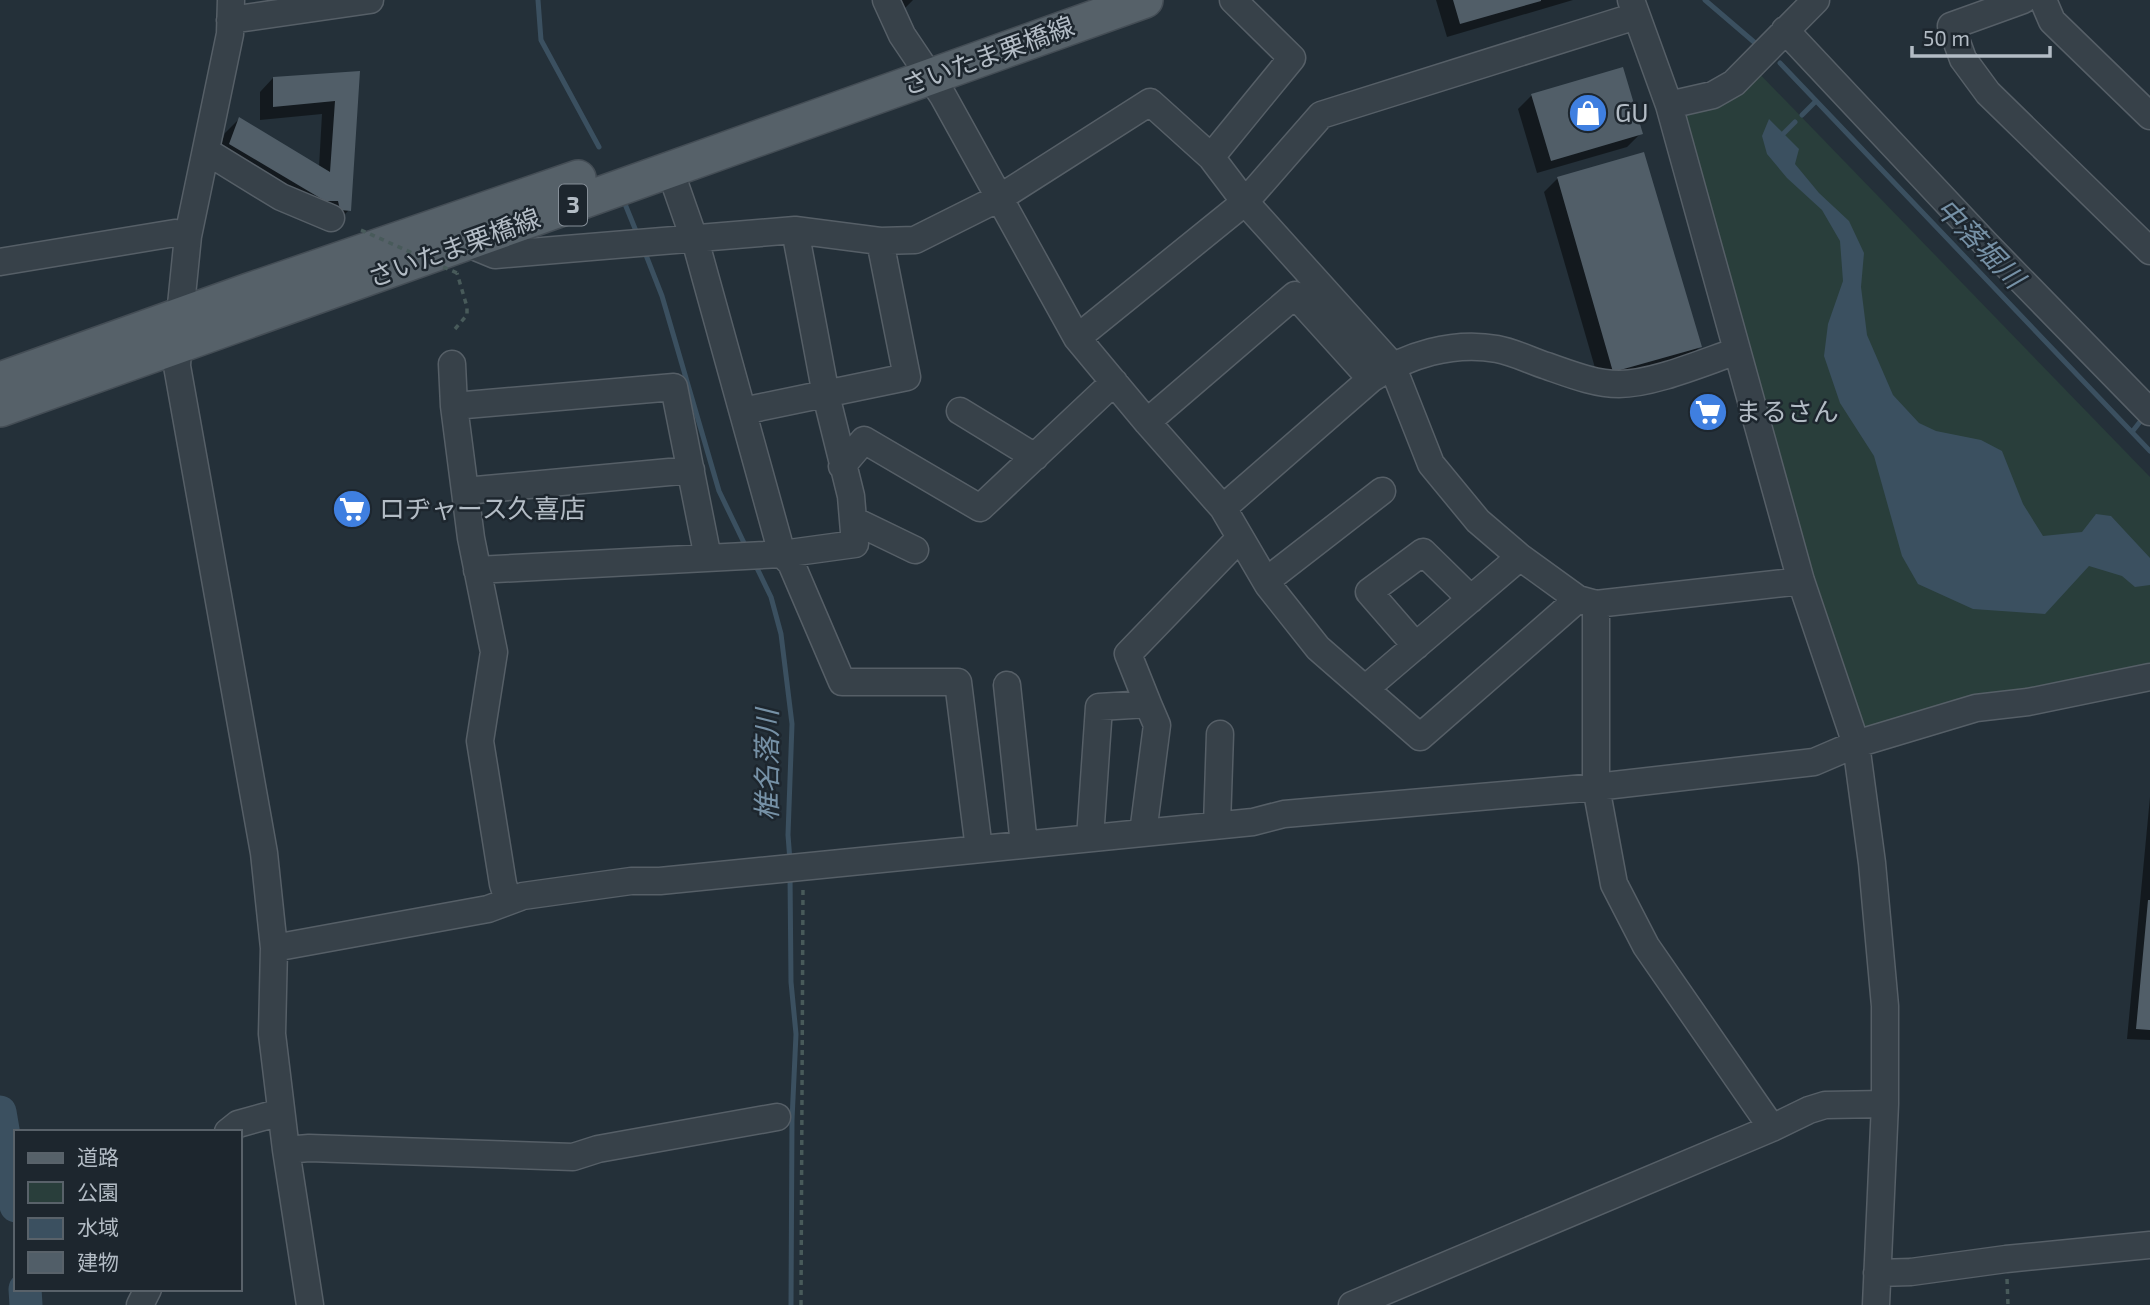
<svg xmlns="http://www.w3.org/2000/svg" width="2150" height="1305" font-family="'Exo 2','Noto Sans JP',sans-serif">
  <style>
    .green { fill: #293e3b }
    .water { fill: #3b5060 }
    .shadow { fill: #0007 }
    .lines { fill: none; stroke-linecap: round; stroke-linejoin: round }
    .stream { stroke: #3b5060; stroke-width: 5 }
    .river { stroke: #3b5060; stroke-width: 33 }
    .building { fill: #515e68 }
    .minor-casing { stroke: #565f67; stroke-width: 29 }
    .major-casing { stroke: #444d55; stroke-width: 38 }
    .path { stroke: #485a5a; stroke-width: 3.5; stroke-dasharray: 5 5; stroke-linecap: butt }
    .minor { stroke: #374149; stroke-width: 26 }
    .major { stroke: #566169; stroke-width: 35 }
    .path-bridge { stroke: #485a5a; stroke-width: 3.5; stroke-dasharray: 5 5; stroke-linecap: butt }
    .labels { text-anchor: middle; stroke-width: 5; stroke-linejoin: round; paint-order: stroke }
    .shield { fill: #1d262e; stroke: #868f98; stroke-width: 2 }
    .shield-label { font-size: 24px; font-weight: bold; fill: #b3bcc5 }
    .street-label { font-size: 26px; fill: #b3bcc5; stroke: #1d262e }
    .poi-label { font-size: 26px; fill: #b3bcc5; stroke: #1d262e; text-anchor: start }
    .water-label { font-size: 28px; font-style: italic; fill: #7691a6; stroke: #1d262e }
  </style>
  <rect width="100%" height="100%" fill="#243039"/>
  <path class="green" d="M1752,66L2150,477V677L1856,744L1669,105Z"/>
  <path class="water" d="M1769,119L1799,149L1795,164L1819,193L1849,221L1864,253L1861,287L1867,335L1893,395L1919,423L1936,431L1981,440L2002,451L2023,504L2043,536L2082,532L2096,514L2111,516L2150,558V585L2135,587L2122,576L2089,566L2045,614L1973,609L1918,584L1902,556L1874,456L1840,403L1824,356L1828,324L1843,281L1840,241L1822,210L1787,178L1767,154L1762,136Z"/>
  <path class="shadow" d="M896,0H913L900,13Z
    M1436,0H1573L1447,37Z
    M358,73L349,210L335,224L216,159L225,133L239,119L319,167L322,114L260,120V92L273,78Z
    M1532,95L1641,133L1627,147L1537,173L1518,109Z
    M1558,178L1700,347L1686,360L1600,385L1544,192Z
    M2150,797V1040L2127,1039Z"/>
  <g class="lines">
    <path class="stream" d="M538,0L541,40L599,147
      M1705,0L1754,42
      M1780,63L2150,451
      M1802,115L1816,101
      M1783,134L1795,122
      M625,204L636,231
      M644,250L662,296L719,491L746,547
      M2132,432L2143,418
      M754,562L771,597L781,634L792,724L788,835L790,861
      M790,874L791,982L796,1034L792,1120L791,1305"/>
    <path class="river" d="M0,1112L16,1206
      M25,1289L26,1305"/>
  </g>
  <path class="building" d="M1453,0H1541V1L1460,24Z
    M1623,67L1643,134L1551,161L1531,94Z
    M360,71L351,211L340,210L338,201H325L229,144L239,117L330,172L335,101L273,107V77Z
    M1644,152L1702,347L1613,372L1557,177Z
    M2148,900H2150V1030L2136,1029Z"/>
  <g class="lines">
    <g class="minor-casing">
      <path id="minor" d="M231,0L230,34L188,236L180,315L177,366L264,853L274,948L272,1034L286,1150L310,1305
        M886,0L902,35L943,96L1077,338L1147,422L1223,508L1268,585L1318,648L1420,737L1578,599
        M1631,0L1669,105L1801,581L1856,744L1872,863L1885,1006V1104L1876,1305
        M2023,0L1951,26L1963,59L1988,93L2150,251
        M2043,0L2052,21L2150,116
        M230,20L370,0
        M1785,30L1986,244L2150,412
        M1669,105L1713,95L1734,83L1816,0
        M206,151L281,197L331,218
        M1211,157L1292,58L1233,0
        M670,170L697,247L782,554L791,563L842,682H958L979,849
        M880,241L915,240L1001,197L1150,102L1211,157L1245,202L1392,365L1431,464L1478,521L1520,557L1578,599L1596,604L1801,581
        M466,243L495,255L795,230L826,395L851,496L855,544L782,554L477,570
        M0,262L175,233L188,236
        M1077,338L1245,202L1321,115L1636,16
        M452,364L454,406L471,538L494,652L480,741L503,884L508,900
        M454,406L674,387L708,558
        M743,411L907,377L880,241L795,230
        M960,411L1035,457
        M1147,422L1295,295L1371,379
        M842,466L864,440L980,508L1114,382
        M465,491L691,470
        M1223,508L1371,379C1407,355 1453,341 1497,349C1514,352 1531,361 1547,366C1570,374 1595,384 1619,384C1653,384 1704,362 1737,351
        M853,520L915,550
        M1266,581L1382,491
        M1596,604V787L1614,884L1646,946L1772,1128
        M1416,646L1369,592L1423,552L1471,599
        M1007,685L1024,845
        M1365,689L1520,557
        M1217,825L1220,734
        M1143,833L1157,725L1148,704
        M1090,838L1099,707L1148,704L1128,654L1240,538
        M274,948L488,909L523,896L631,881H660L1253,822L1284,814L1596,787L1814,762L1856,744L1976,708L2028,702L2150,677
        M228,1132L238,1124L281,1112
        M286,1150L309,1148L573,1157L598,1149L777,1117
        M1877,1273L1911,1272L2006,1259L2150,1245
        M140,1305L148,1289
        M1352,1305L1772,1128L1809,1110L1825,1105L1885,1104"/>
    </g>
    <g class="major-casing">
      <path id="major" d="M0,380L249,291L578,178
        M0,409L1145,0"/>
    </g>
    <path class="path" d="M455,329L467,315V307L457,273
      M2007,1279L2008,1305
      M801,1305L803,887"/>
    <use href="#minor" class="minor"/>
    <use href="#major" class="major"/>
    <path class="path-bridge" d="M361,230L457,273"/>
  </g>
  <defs>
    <g id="shop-disc" transform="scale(2.0125)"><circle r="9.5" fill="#3f7fe0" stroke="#1d262e"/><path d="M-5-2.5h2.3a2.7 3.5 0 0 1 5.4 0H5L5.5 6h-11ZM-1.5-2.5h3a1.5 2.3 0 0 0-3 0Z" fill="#fff"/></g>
    <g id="supermarket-disc" transform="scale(2.0125)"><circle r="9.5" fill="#3f7fe0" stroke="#1d262e"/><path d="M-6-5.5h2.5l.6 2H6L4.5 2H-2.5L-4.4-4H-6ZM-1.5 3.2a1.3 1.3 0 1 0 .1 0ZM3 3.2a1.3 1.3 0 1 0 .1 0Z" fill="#fff"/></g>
  </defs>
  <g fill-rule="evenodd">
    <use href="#shop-disc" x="1588" y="113"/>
    <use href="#supermarket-disc" x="1708" y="412"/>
    <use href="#supermarket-disc" x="352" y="509"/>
  </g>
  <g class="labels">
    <rect class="shield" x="559" y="184.5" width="28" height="41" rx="5"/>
    <g class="shield-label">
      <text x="573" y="213">3</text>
    </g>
    <g class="street-label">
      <text transform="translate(988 56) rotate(-20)" y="9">さいたま栗橋線</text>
      <text transform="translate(454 248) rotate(-20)" y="9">さいたま栗橋線</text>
    </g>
    <g class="poi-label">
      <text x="1615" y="122">GU</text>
      <text x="1735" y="421">まるさん</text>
      <text x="379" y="518">ロヂャース久喜店</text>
    </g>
    <g class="water-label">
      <text transform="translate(1980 243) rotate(46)" y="10">中落堀川</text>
      <text transform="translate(767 765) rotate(-90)" y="10">椎名落川</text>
    </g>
  </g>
  <rect x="14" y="1130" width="228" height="161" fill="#1d262e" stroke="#59626a" stroke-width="2"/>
  <rect x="28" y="1153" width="35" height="10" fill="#566169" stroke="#59626a" stroke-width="2"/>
  <text x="77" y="1165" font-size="21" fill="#b3bcc5">道路</text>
  <rect x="28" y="1182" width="35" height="21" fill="#293e3b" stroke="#59626a" stroke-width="2"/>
  <text x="77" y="1200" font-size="21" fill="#b3bcc5">公園</text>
  <rect x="28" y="1218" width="35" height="21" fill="#3b5060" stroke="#59626a" stroke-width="2"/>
  <text x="77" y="1235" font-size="21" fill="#b3bcc5">水域</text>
  <rect x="28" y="1252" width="35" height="21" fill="#515e68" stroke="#59626a" stroke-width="2"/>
  <text x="77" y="1270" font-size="21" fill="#b3bcc5">建物</text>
  <path d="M1912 46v10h138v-10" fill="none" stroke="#b3bcc5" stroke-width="3.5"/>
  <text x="1923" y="46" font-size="21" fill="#b3bcc5" stroke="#1d262e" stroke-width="5" paint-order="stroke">50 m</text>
</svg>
